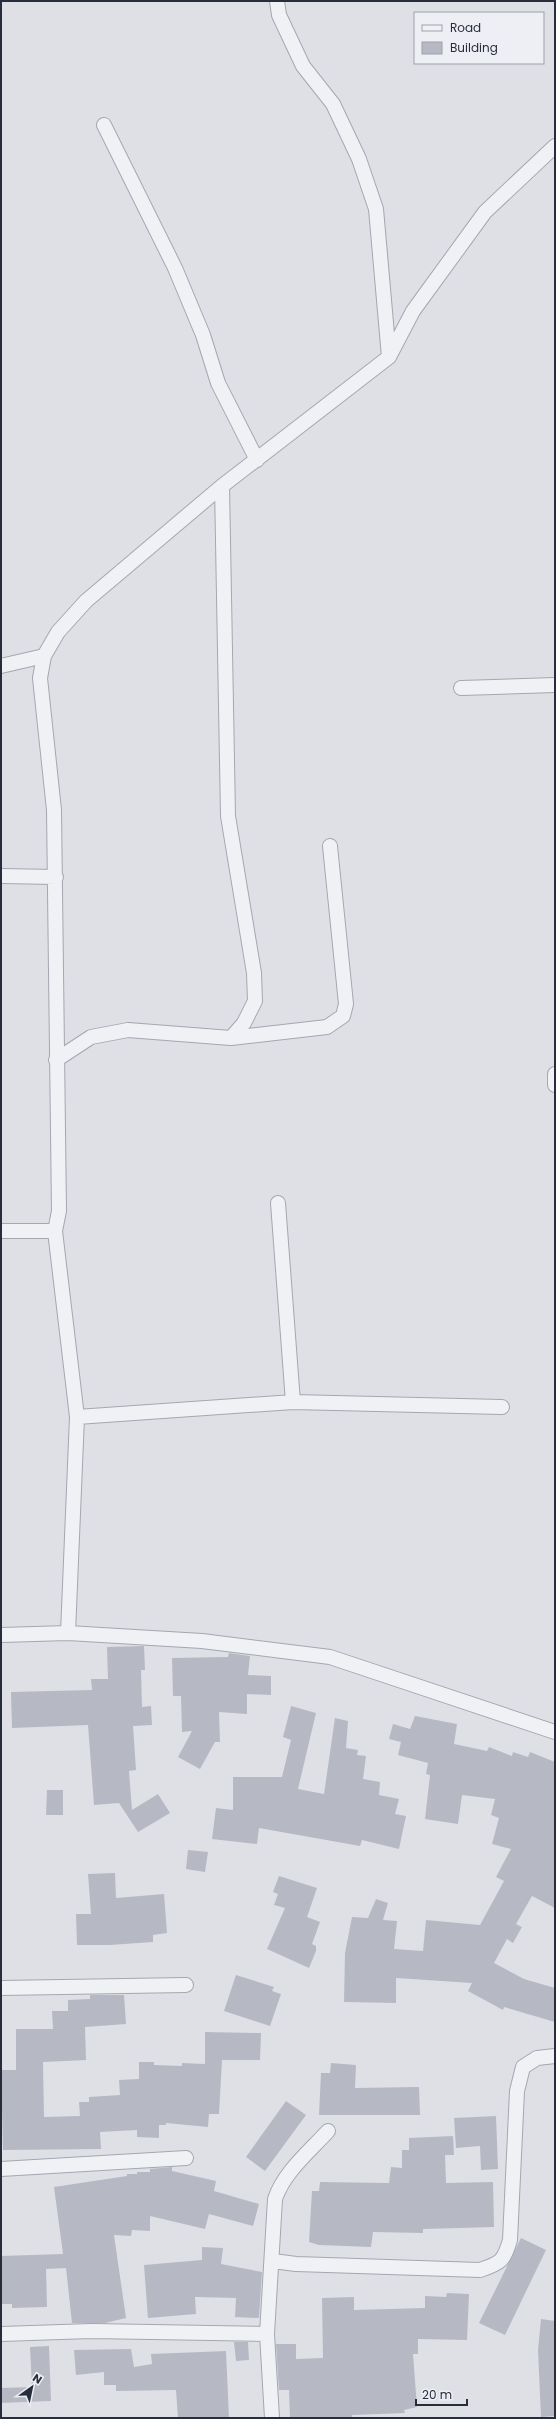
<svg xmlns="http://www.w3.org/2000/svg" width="556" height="2419" font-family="Poppins,sans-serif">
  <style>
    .building { fill: #b6b9c3 }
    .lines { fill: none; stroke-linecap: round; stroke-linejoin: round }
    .street-casing { stroke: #a4a7b0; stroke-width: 16 }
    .street { stroke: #f0f1f5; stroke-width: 14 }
  </style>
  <rect width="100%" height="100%" fill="#dee0e6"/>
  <path class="building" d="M144,1646L145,1670H141L142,1707L151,1706L152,1725L133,1726L136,1770L129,1771L132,1810L158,1794L170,1813L138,1832L119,1803L94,1805L88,1725L12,1728L11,1692L92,1690L91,1679H108L107,1647Z
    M229,1653L250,1656L248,1675L271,1676V1695L247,1694V1714L219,1712L220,1742H215L200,1769L178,1757L192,1731L182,1732L181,1696H173L172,1658L228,1657Z
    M291,1706L316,1713L298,1789L324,1794L335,1718L348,1721L346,1748L358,1750L357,1755L366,1756L363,1779L380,1782L379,1795L399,1799L395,1814L406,1816L399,1849L362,1840L360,1846L259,1828L257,1844L212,1839L216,1808L233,1810V1777H282L291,1740L283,1737Z
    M415,1716L457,1724L454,1744L487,1751L489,1747L512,1756L513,1752L528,1757L530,1752L555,1762V1908L532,1896L516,1924L522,1927L513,1943L507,1939L494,1963L524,1979L555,1988V2022L504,2007L503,2010L468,1991L472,1983L396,1978V2003L344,2002L345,1953L352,1917L368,1918L376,1899L388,1903L383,1920L397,1921L394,1949L423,1951L426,1920L480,1925L504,1881L496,1877L511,1849L492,1844L499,1818L491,1815L495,1799L462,1795L458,1824L425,1819L430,1775L426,1774L428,1763L398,1755L401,1742L389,1739L393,1724L410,1729Z
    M47,1790H63V1815H46Z
    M188,1850L208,1852L205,1872L186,1869Z
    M115,1873L116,1898L164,1894L167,1933L153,1935V1942L110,1945H77L76,1914H91L88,1874Z
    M279,1876L317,1888L307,1917L320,1922L312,1944L316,1946V1951L309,1968L267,1949L285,1908L274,1905L278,1894L273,1892Z
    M236,1975L274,1987L272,1991L281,1994L270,2026L224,2011Z
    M90,1995H124L126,2024L85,2027L86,2060L43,2062L44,2117L80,2116L79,2102H89V2097L120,2095L119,2080L139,2079V2062H154V2065L182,2066V2063L205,2064V2032L261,2033L260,2060H222L219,2114H209L208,2127L166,2123V2125H159V2138L137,2137V2130L100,2132L101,2149L3,2150L1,2070H16V2029H53L52,2011H68V2000L90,1999Z
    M331,2063L356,2065L355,2088L419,2087L420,2115H319L321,2073H330Z
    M286,2101L306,2115L265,2171L246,2157Z
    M496,2116L498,2169L481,2170L480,2146L456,2148L454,2118Z
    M453,2136L454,2155H445L446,2183L493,2182L494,2227L423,2229V2233L373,2232L371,2247L319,2245L309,2242L312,2191H319L320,2182L389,2183L391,2167L402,2168V2150H409V2138Z
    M172,2167V2171L216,2181L214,2191L259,2204L253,2226L209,2214L205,2229L150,2216V2231L132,2230L131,2236L114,2235L126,2318L105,2323H72L66,2268L46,2269L47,2307L12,2308V2304H1V2256L63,2254L54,2187L127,2176V2174H137V2172H150V2169Z
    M521,2238L546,2250L505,2335L479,2323Z
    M202,2247L223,2248L221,2264L262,2272L259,2318L235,2317L236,2298L195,2297L196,2314L148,2318L144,2265L202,2260Z
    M447,2293L469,2294L467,2340L418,2339V2354H413L417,2407L404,2410L405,2413L352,2415V2418H290L289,2390H279L276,2344H296V2359L323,2358L322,2298L354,2297V2310L425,2308V2296L446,2297Z
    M541,2319L555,2321V2416L541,2417L538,2350Z
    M234,2342H248L249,2360L236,2361Z
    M49,2346L51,2401L1,2403V2388L32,2387L30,2347Z
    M131,2349L134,2367L152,2364L151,2354L226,2351L229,2418H178L176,2390L116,2391V2385H104V2372L76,2375L74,2350Z"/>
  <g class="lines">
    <g class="street-casing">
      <path id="street" d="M277,1L279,15L303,66L333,104L359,159L376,209L389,357
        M104,125L175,268L203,335L218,383L257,460
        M222,486L228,816L254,973L255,1001L244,1023L231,1038
        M1,666L44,656
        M461,688L555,685
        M1,876L56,877
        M56,1060L91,1037L128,1030L231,1038L327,1027L343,1016L346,1004L330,846
        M555,1074V1085
        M278,1203L293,1402
        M1,1231H55
        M77,1417L293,1402L502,1407
        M68,1633L77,1417L55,1231L59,1211L54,810L40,678L44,656L58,632L86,601L222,486L389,357L413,311L485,212L555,146
        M1,1635L68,1633L202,1641L330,1657L555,1732
        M1,1988L186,1985
        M1,2169L186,2158
        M273,2261L296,2264L480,2270C501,2263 504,2261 510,2240L517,2091L523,2067L537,2058L555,2056
        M1,2334L91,2331L267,2334
        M272,2418L267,2334L275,2199C284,2172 309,2152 328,2131"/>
    </g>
    <use href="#street" class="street"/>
  </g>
  <rect width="556" height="2419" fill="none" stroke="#282d3c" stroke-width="4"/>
  <rect x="414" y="12" width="130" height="52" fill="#edeff4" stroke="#9ea1aa"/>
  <rect x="422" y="25" width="20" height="6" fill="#f0f1f5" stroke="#9ea1aa"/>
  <text x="450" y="32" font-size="12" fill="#282d3c">Road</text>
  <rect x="422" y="42" width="20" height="12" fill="#b6b9c3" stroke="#9ea1aa"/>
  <text x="450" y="52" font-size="12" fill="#282d3c">Building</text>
  <g transform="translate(32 2387) rotate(33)" stroke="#edeff4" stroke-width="3" paint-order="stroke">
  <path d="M0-3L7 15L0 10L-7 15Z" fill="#282d3c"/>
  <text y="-6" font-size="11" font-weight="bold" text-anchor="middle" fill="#282d3c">N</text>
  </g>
  <path d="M416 2399v6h51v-6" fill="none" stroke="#282d3c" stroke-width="2"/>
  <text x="422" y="2399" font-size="12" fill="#282d3c" stroke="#edeff4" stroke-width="3" paint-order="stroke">20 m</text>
</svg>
